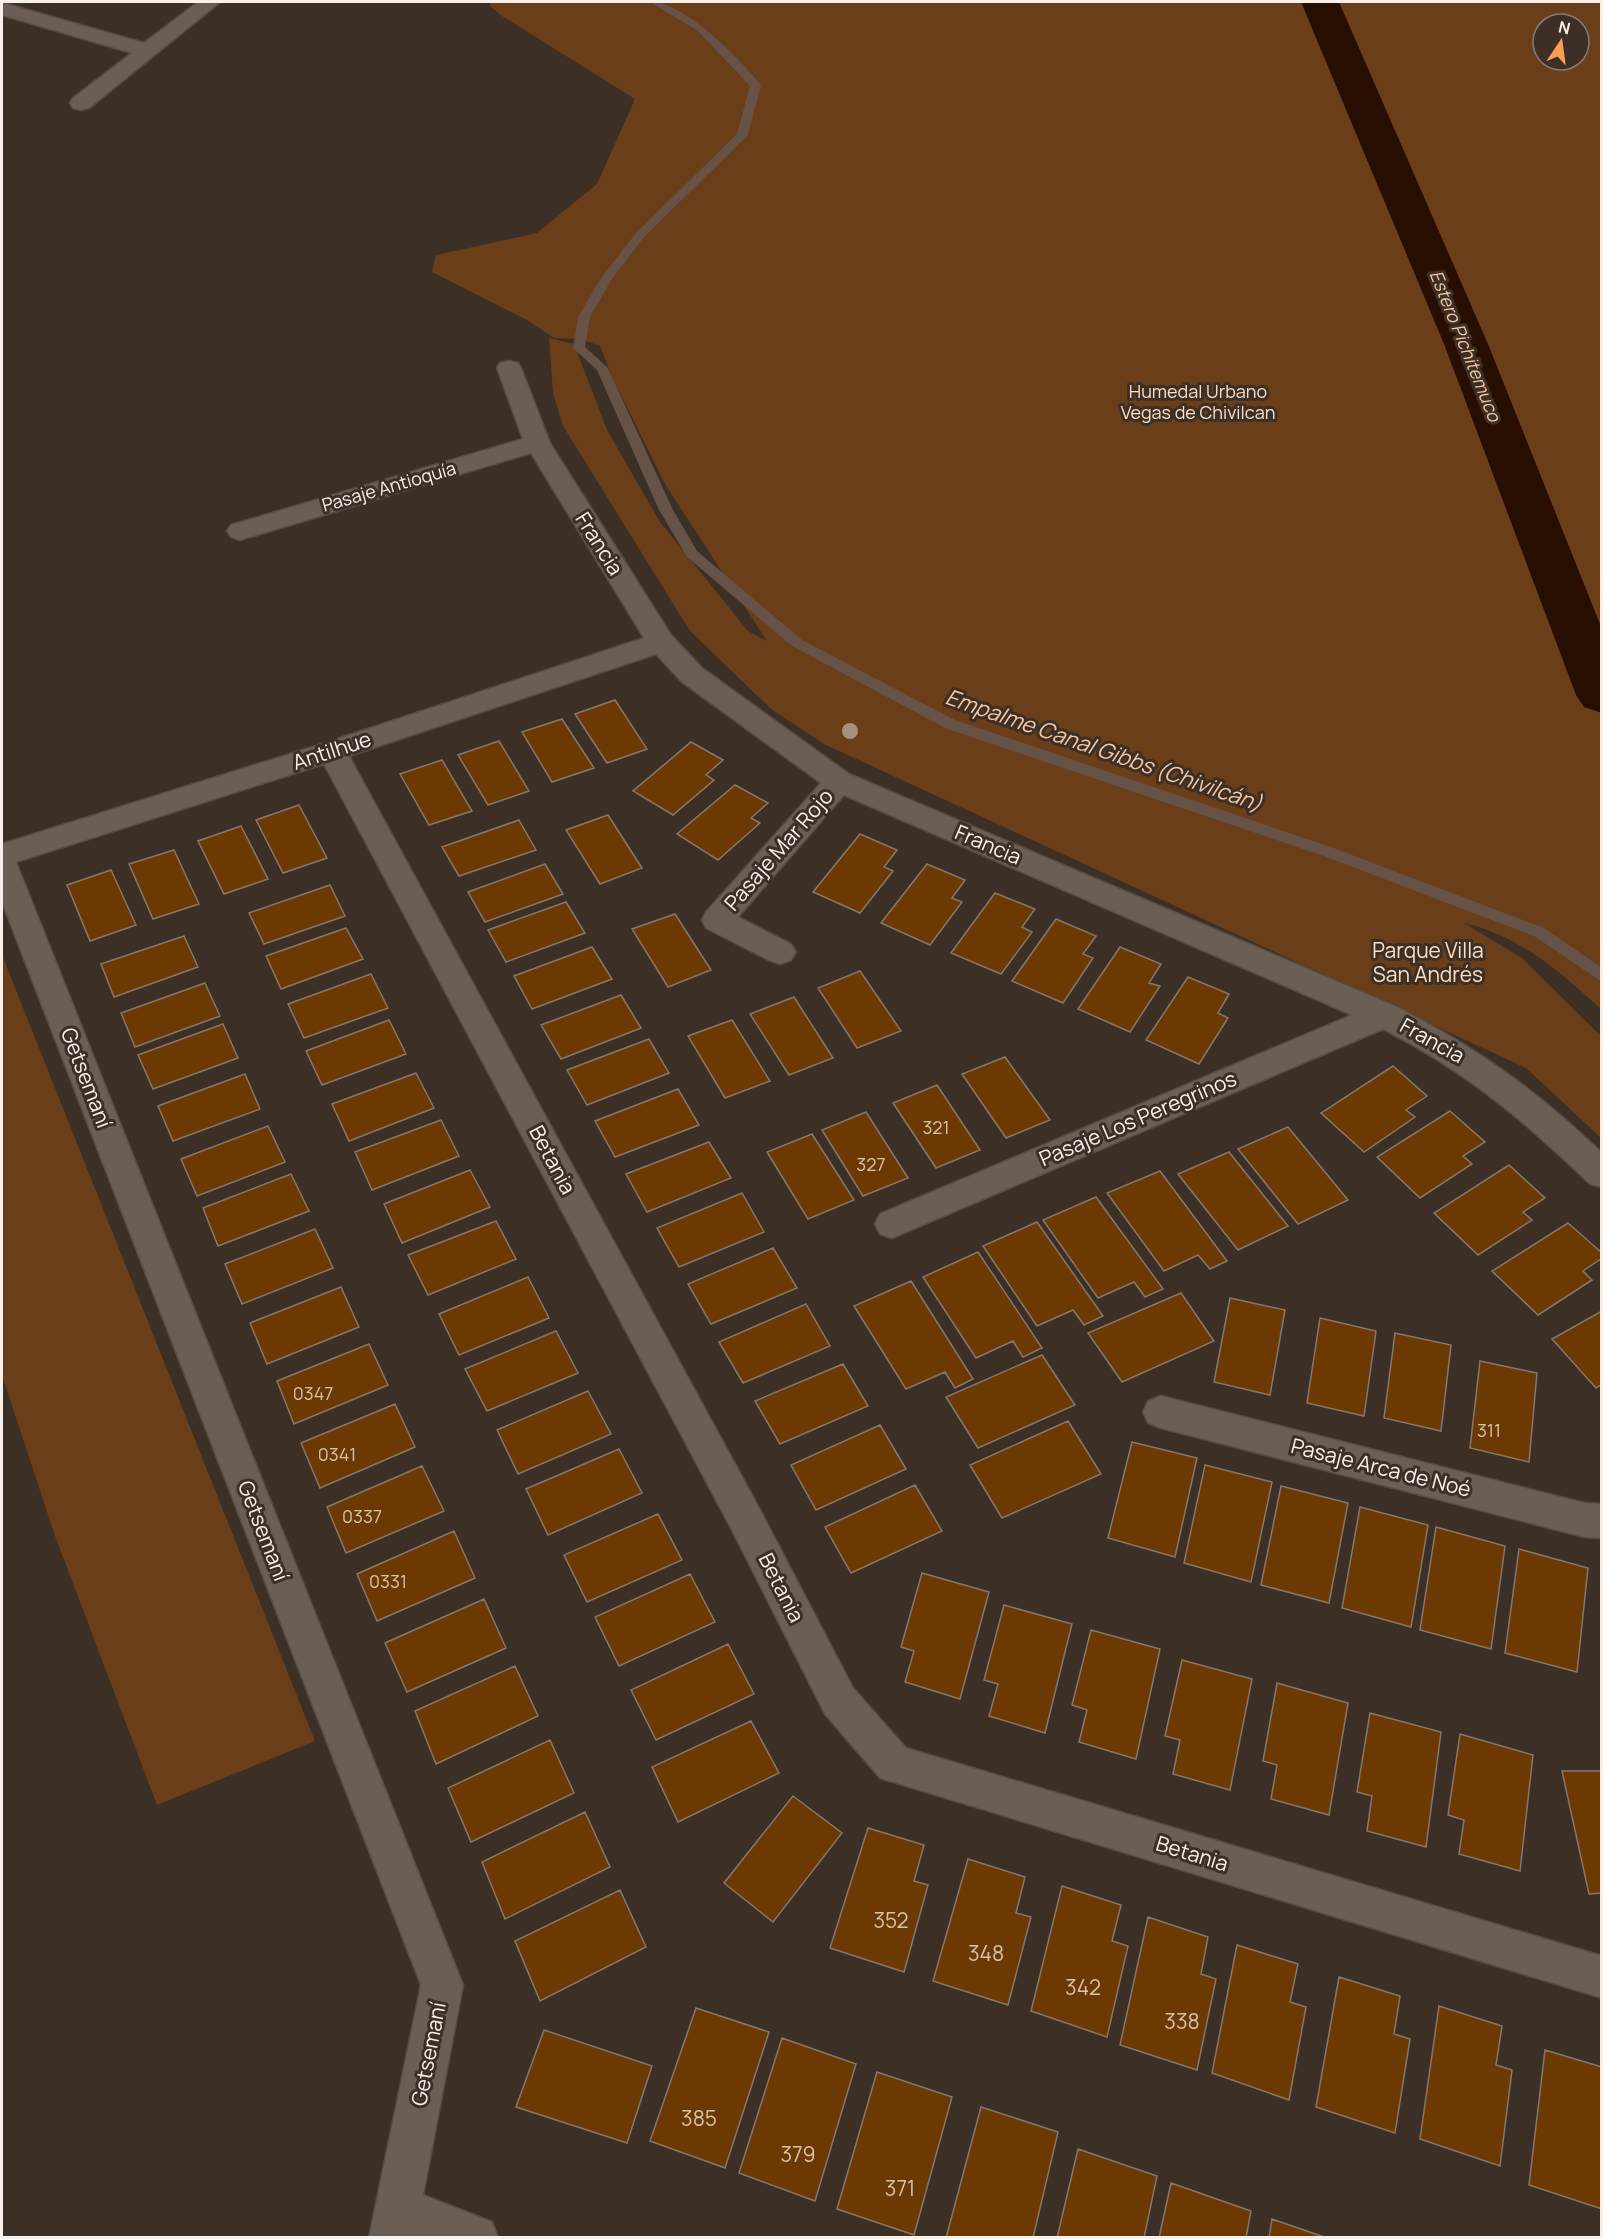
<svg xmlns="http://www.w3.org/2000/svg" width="1603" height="2239" font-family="Manrope,sans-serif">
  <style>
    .green { fill: #6a3e19; fill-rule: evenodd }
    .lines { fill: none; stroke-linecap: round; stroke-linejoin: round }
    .stream { fill: #665246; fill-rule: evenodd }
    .canal { fill: #280e00; fill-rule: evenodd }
    .building { fill: #6d3903; stroke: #86776d; stroke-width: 1.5 }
    .minor-casing { stroke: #554b43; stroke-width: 3 }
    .minor { fill: #6b5e54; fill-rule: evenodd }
    .tree { fill: #a68f7d }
    .labels { text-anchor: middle; stroke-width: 6; stroke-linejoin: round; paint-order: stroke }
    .far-water-label { font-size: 18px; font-style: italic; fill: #f6c5a1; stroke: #3b2f26 }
    .far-park-label { font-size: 18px; fill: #feddc4; stroke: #3b2f26 }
    .far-street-label { font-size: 18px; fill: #f8f0ea; stroke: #3b2f26 }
    .number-label { font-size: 18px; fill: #d5c2b0 }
    .street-label { font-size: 21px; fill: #f8f0ea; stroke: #3b2f26 }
    .park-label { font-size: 21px; fill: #feddc4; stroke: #3b2f26 }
    .near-number-label { font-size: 21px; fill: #d5c2b0 }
    .water-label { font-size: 22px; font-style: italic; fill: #f6c5a1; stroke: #3b2f26 }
  </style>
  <rect width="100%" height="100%" fill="#3b2f26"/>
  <path class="green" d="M490,2H1601V1009C1560,972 1520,936 1464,923L1522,958L1601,1036V1138L1526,1068L824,744L771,709L690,631L563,426L553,393L549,338L574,344L607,430L660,522L748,631L767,641L665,484L613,379L600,346L581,339L554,338L527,320L432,272L436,255L537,233L597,184L635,99L502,16L490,6ZM1543,24H1579V60H1543Z
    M2,955L315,1741L157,1805L55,1536L2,1375Z"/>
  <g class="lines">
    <path class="stream" d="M650,2C683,0 741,60 761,85L748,135L644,237L612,279L590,317L585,347L608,368L672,508L697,551L802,640L955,720L1331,847L1544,928L1602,968V982L1534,936L1321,855L945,728L792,646L687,557L658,508L597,370L573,348L578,317L601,278L636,233L737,134L750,86L698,31Z"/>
    <path class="canal" d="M1301,2H1339L1488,344L1602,629V713L1584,707L1576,695L1444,344Z"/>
  </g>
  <path class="building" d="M615,700L647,749L607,763L575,714Z
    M562,719L594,768L552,782L522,732Z
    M499,741L529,791L488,805L458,755Z
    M691,742L723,760L706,775L714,780L673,815L633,791Z
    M442,760L472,811L429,825L400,774Z
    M735,785L768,803L751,818L760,823L718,860L677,834Z
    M299,805L327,858L283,873L256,820Z
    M608,815L642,868L600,884L566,830Z
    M519,820L536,850L459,876L442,847Z
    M241,826L268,879L224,894L198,841Z
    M860,834L897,850L884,867L893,871L860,913L813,892Z
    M174,850L199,904L153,919L129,864Z
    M545,864L563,894L485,922L468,892Z
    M927,864L965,880L952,898L962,902L930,945L881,923Z
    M111,870L136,925L90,941L67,885Z
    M330,885L345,916L264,944L249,913Z
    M995,893L1035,909L1022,927L1032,932L1001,974L951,953Z
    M566,902L585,933L506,962L488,930Z
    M675,914L711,970L668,987L632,929Z
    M1056,919L1096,936L1083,954L1093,958L1063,1003L1012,981Z
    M346,928L363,959L281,989L266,956Z
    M184,936L198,967L114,997L101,964Z
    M592,947L612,979L532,1009L514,976Z
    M1120,947L1161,964L1149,983L1160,986L1130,1032L1078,1009Z
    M860,971L901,1031L857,1048L818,988Z
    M371,974L388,1008L304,1038L288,1004Z
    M1188,977L1229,994L1218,1013L1228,1018L1199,1064L1146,1040Z
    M205,983L220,1016L135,1047L121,1013Z
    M621,995L641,1028L561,1059L541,1025Z
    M794,997L833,1058L789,1075L750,1014Z
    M389,1020L406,1054L322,1085L306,1051Z
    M732,1020L770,1081L725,1098L688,1036Z
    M223,1024L238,1058L153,1089L138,1055Z
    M649,1039L669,1073L587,1105L567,1070Z
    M1005,1057L1050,1120L1006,1138L962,1074Z
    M1393,1066L1427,1096L1406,1110L1415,1117L1364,1152L1321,1113Z
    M416,1073L434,1108L349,1141L332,1104Z
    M245,1074L260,1109L173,1141L158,1106Z
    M937,1085L980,1150L936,1168L893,1103Z
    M678,1089L699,1125L615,1157L595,1121Z
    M1450,1111L1485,1142L1463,1156L1472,1164L1420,1198L1377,1157Z
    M866,1112L908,1178L863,1196L822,1130Z
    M441,1120L459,1156L372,1190L355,1152Z
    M268,1126L285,1162L197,1196L181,1159Z
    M1288,1127L1348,1200L1298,1224L1238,1149Z
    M812,1134L854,1200L808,1219L767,1152Z
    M709,1142L731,1178L647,1212L626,1174Z
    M1229,1152L1288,1226L1238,1250L1178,1174Z
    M1509,1165L1545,1198L1523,1212L1532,1220L1478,1255L1434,1213Z
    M470,1170L490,1207L402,1243L384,1204Z
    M1160,1171L1227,1261L1210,1269L1198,1255L1164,1271L1107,1193Z
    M291,1174L309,1211L218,1246L203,1208Z
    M742,1193L764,1232L679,1267L657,1228Z
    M1096,1197L1163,1289L1145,1297L1134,1282L1098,1298L1043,1220Z
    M496,1221L516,1259L428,1295L408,1255Z
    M1037,1222L1103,1316L1084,1325L1073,1310L1037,1326L983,1246Z
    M1568,1223L1602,1253V1258L1583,1271L1592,1280L1538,1315L1492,1271Z
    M315,1229L333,1268L242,1304L225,1264Z
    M773,1248L797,1288L711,1324L688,1284Z
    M978,1252L1042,1348L1023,1357L1013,1341L976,1358L923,1277Z
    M528,1277L549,1318L459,1355L439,1314Z
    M911,1281L973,1379L955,1388L945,1372L906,1389L854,1306Z
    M341,1287L359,1327L267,1364L250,1323Z
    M1181,1293L1214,1341L1122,1382L1088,1333Z
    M1230,1298L1285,1310L1270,1395L1214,1382Z
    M806,1304L830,1346L743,1383L719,1342Z
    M1602,1311V1384L1596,1388L1552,1339Z
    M1320,1318L1376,1331L1364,1416L1307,1403Z
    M556,1331L578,1373L487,1411L465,1369Z
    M1395,1333L1451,1345L1441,1431L1384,1418Z
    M369,1344L388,1385L294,1424L277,1381Z
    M1042,1355L1075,1405L978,1448L946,1397Z
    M1480,1361L1537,1373L1529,1462L1470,1448Z
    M843,1364L868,1406L780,1444L755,1401Z
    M588,1391L611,1434L518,1474L497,1430Z
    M395,1404L415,1447L320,1488L301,1443Z
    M1068,1421L1101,1474L1002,1518L970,1465Z
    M880,1425L906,1469L816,1510L791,1465Z
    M1132,1442L1197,1458L1175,1557L1108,1538Z
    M619,1449L642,1493L548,1535L526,1489Z
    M1205,1465L1272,1482L1251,1582L1184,1563Z
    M422,1466L444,1511L346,1553L327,1507Z
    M915,1485L942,1531L851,1573L825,1527Z
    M1281,1486L1348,1503L1329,1603L1261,1585Z
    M1360,1507L1428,1525L1411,1627L1342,1608Z
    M658,1514L682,1560L587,1602L564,1555Z
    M1436,1527L1505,1546L1491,1649L1420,1630Z
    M454,1531L475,1578L377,1621L357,1574Z
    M1519,1549L1588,1568L1577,1672L1505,1653Z
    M922,1573L989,1592L960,1699L905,1682L914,1651L901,1647Z
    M690,1574L715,1622L619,1666L595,1617Z
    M484,1599L506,1648L407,1692L385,1643Z
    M1004,1605L1072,1624L1045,1733L989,1716L998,1684L984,1680Z
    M1091,1630L1160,1649L1136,1759L1079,1742L1087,1710L1072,1705Z
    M728,1644L754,1694L656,1740L631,1690Z
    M1182,1660L1252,1679L1230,1790L1173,1774L1180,1740L1165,1736Z
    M515,1666L538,1716L436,1764L415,1711Z
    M1277,1683L1348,1703L1329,1815L1271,1799L1277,1765L1263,1761Z
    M1370,1713L1441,1732L1426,1847L1367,1831L1372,1796L1357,1792Z
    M751,1721L779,1773L678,1822L652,1767Z
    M1460,1734L1533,1755L1520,1871L1459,1854L1464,1820L1448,1815Z
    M550,1740L574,1793L471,1842L448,1788Z
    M1562,1771H1602V1893L1589,1894Z
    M793,1796L842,1833L773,1922L724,1883Z
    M585,1812L610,1867L505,1919L482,1862Z
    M868,1828L924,1845L914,1881L928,1885L904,1972L830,1948Z
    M968,1859L1025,1877L1016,1913L1031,1917L1008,2005L933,1981Z
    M1062,1886L1121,1905L1112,1941L1128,1946L1107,2037L1031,2011Z
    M620,1890L646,1947L540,2001L515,1941Z
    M1148,1917L1208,1937L1201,1974L1216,1979L1197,2070L1120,2045Z
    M1237,1945L1298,1964L1290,2002L1306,2007L1289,2100L1212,2073Z
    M1339,1977L1400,1996L1394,2034L1410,2039L1395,2133L1316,2107Z
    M1439,2006L1502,2026L1496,2065L1512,2070L1500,2166L1420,2139Z
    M696,2008L769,2032L725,2168L650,2141Z
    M544,2030L652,2066L627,2143L516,2107Z
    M782,2038L856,2064L815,2201L739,2173Z
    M1545,2050L1602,2067V2209L1529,2185Z
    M877,2072L952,2097L914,2235L837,2209Z
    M981,2107L1058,2132L1033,2238H946Z
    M1078,2149L1157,2176L1144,2238H1057Z
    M1171,2183L1251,2211L1246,2238H1159Z
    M1272,2219L1327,2238H1269Z"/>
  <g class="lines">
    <g class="minor-casing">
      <path id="minor" d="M198,2H220L89,108L81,110L73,108L70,103L73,98L132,53L2,15L3,3L144,43Z
        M509,361L518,363L521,368L550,443L671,635L702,668L849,774L1395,1006C1476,1047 1536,1090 1602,1153V1187L1590,1184C1524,1120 1465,1071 1383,1029L892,1238L880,1234L875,1224L880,1214L1352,1015L844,795L738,917L791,944L796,952L791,960L780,964L769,960L706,928L702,920L706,912L821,783L682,682L656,654L349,756L759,1508L853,1688L906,1748L1602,1956V1998L880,1778L825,1714L733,1532L324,764L16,862L463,1985L423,2195L492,2222L498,2238H369L421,1985L2,902V844L322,744L644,638L531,453L240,540L231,537L227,531L231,525L523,439L497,368L500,363Z
        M1161,1396L1584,1503L1602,1504V1538L1584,1537L1161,1428L1148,1423L1143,1412L1148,1401Z"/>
    </g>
    <use href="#minor" class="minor"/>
  </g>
  <circle class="tree" cx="850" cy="731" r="8"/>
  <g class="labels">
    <g class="far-water-label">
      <text transform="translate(1465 346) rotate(68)" y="6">Estero Pichitemuco</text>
    </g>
    <g class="far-park-label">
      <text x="1198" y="398">Humedal Urbano<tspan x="1198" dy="21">Vegas de Chivilcan</tspan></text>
    </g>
    <g class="far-street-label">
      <text transform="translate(389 487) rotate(-16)" y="6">Pasaje Antioquía</text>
    </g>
    <g class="number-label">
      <text x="936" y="1134">321</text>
      <text x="871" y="1171">327</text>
      <text x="313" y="1400">0347</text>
      <text x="1489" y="1437">311</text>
      <text x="337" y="1461">0341</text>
      <text x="362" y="1523">0337</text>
      <text x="388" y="1588">0331</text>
    </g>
    <g class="street-label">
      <text transform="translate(599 544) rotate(58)" y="7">Francia</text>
      <text transform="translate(332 751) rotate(-18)" y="7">Antilhue</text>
      <text transform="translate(988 845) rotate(23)" y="7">Francia</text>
      <text transform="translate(779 850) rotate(-49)" y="7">Pasaje Mar Rojo</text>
      <text transform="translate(1432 1041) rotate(29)" y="7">Francia</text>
      <text transform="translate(86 1078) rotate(69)" y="7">Getsemaní</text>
      <text transform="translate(1138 1119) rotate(-23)" y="7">Pasaje Los Peregrinos</text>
      <text transform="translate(552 1160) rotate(62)" y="7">Betania</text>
      <text transform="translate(1381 1468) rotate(14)" y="7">Pasaje Arca de Noé</text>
      <text transform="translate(263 1531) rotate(69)" y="7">Getsemaní</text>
      <text transform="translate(781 1588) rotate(63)" y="7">Betania</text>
      <text transform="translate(1192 1854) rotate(17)" y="7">Betania</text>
      <text transform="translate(429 2054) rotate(-79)" y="7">Getsemaní</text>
    </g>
    <g class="park-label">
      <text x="1428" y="958">Parque Villa<tspan x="1428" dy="24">San Andrés</tspan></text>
    </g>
    <g class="near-number-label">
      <text x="891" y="1928">352</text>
      <text x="986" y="1961">348</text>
      <text x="1083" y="1995">342</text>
      <text x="1182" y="2029">338</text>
      <text x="699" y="2126">385</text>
      <text x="798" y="2162">379</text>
      <text x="900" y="2196">371</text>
    </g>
    <g class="water-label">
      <text transform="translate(1104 750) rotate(19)" y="8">Empalme Canal Gibbs (Chivilcán)</text>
    </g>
  </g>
  <rect width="1603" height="2239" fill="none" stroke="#f8f0ea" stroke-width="6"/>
  <g transform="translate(1561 42) rotate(13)"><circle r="28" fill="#3b2f26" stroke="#877c74" stroke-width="1.5"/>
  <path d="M0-4.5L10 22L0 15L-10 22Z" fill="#fb9e50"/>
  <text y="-9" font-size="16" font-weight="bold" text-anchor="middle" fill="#f8f0ea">N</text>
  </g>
</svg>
